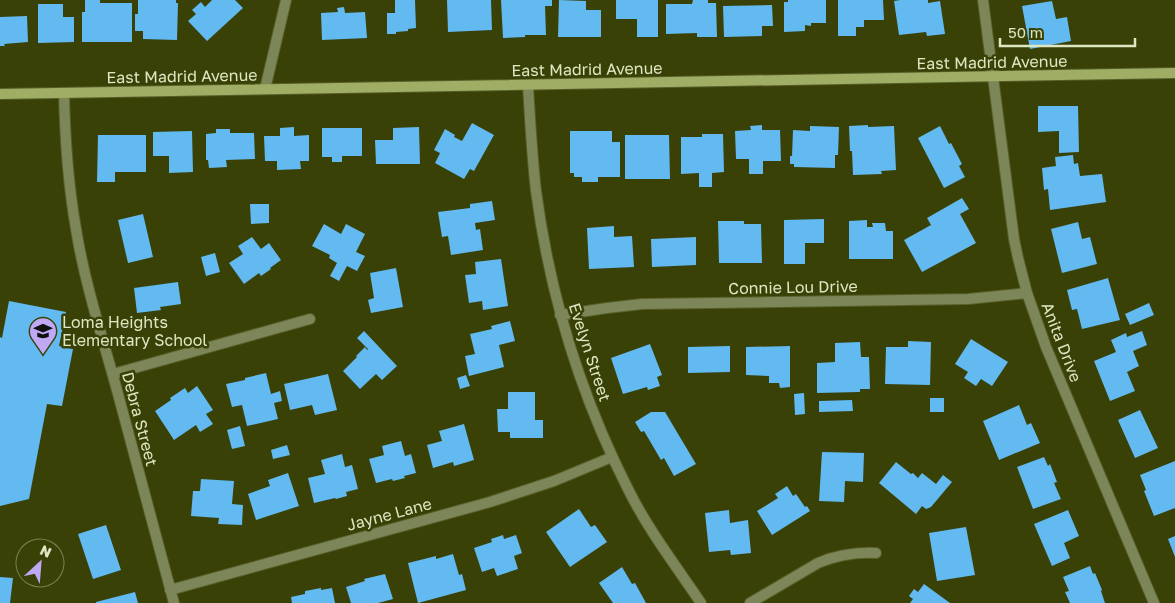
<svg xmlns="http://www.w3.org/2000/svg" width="1175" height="603" font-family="'Golos Text',sans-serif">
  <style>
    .building { fill: #62baf0 }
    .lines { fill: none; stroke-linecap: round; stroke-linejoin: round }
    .street-casing { stroke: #575f29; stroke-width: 12 }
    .secondary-casing { stroke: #575f29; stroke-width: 12 }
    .street { stroke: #7d8659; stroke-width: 10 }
    .secondary { stroke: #a0ae65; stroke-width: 10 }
    .labels { text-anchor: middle; stroke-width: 5; stroke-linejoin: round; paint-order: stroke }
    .street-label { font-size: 16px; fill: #dee6c2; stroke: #394107 }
    .poi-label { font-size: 16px; fill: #dee6c2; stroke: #394107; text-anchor: start }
  </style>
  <rect width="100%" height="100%" fill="#394107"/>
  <path class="building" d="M85,0H100V3H132V42H82V12H85Z
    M138,0H176V3H178L177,40L143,39V31H135V14H138Z
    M212,0H235L243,8L207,41L188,21L196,14L192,10L201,2L205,7Z
    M395,0H415L416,28L408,29V31L396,32V34H387V13H395Z
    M447,0H491L492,30L448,32Z
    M501,0H552V6H545L546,35H525V37L503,38Z
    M559,0L586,1V10H601V37H558Z
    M616,0H658V37H637V19H616Z
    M693,0H708V3H716L717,37H697V33L666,34V4H692Z
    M788,0H826V23H811V26L805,25V31L784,32V2H788Z
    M838,0H883L884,20H864V27H856V36H838Z
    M900,0H928V3L940,1L945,34L927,36L926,32L899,35L894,1Z
    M1052,1L1056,19L1067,17L1071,41L1030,49L1022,6Z
    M38,4H63V17H74V42L38,43Z
    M772,5L773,26H762V36L724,37L723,6Z
    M344,7L345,13L365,12L367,38L322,40L321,13L338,12L337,8Z
    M27,16L28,42L4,44L5,46H0V17Z
    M1038,106H1078L1079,152L1059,153V131L1038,132Z
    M472,123L494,135L474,171L470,169L464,179L435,163L440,153L434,150L445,129L455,135L454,137L462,141Z
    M762,125V130H780L781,161H763V174H749V159H736L735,131L751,130L750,126Z
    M868,125V127L894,126L896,170L881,171L882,174L853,175L852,151H850L849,126Z
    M810,126L839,127L838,155H835V168L794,167V164H790V156H792L793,130L810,131Z
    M940,126L949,144L951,143L962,164L959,166L965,177L944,188L918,138Z
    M294,127V136L309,135V161H300L301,169L277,170V161H265L264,136H280V128Z
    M419,127L420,164H376L375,140H393V128Z
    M322,128H362V156H342V162H332V157H322Z
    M216,129H230V133H254L255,159L226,160L227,167L209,168L208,160H206V134L216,133Z
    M192,131L193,172L169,173V156H153V132Z
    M570,131H612V142H620V177H598V182H582V177H574V173H570Z
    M702,134H723L724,172L712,173V187H699V173L681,174V137H702Z
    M98,135H146V172H115V182H97Z
    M625,135H669L670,179H625Z
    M1073,155L1074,164L1078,163L1080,176L1102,174L1106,202L1050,210L1048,189L1044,190L1042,168L1056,166L1055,157Z
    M962,198L969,209L960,214L976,243L922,272L904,240L931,225L927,218Z
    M492,201L495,220L475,223L476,230L480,229L483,250L451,255L448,236L442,237L438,212L470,208V204Z
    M250,204H269V223L251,224Z
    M143,214L153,257L128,263L118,220Z
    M824,219V243H805V264H784V220Z
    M867,220V227H873L872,223H885L886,231H893V259H849V221Z
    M718,221H744V224H761L762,263H719Z
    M1078,222L1082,239L1090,237L1097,264L1062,273L1051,229Z
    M324,224L341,234L346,224L365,234L356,252L365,256L357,271L347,266L339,281L330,276L337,263L329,258L330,255L312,246Z
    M614,226V237L632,236L634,267L589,269L587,228Z
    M252,237L261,249L269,243L281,260L270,268L271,269L261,276L259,273L244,284L229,263L243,254L238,246Z
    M696,237V265L652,267L651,239Z
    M215,253L220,272L206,276L201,257Z
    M501,259L508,306L483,310L482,301L469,303L465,275L476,274L475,262Z
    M396,268L403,307L371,313L368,300L374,298L370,273Z
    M1108,278L1120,320L1082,329L1077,309L1072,310L1067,290Z
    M178,282L181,304L160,307L161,310L137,313L134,288Z
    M9,301L66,312L59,346L73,349L62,406L47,404L29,499L0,506V337L2,338Z
    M1149,303L1154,315L1130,325L1125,314Z
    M510,321L515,341L499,345L504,367L469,376L465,356L475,354L470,334L492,329L491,326Z
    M364,331L397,366L382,380L376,374L360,389L343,371L357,357L356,356L365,347L367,350L368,349L357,338Z
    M1142,331L1147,345L1133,351L1139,366L1127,372L1135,391L1110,401L1094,361L1116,352L1111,340L1126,333L1127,337Z
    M971,339L1008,362L992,386L981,379L976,386L964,378L968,372L955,364Z
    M908,341L931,342L930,385L885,384L886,347H908Z
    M860,342L861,357H869L870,389H860V392L817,393V363L835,362V343Z
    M650,344L662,375L657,377L660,386L648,390L647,387L623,394L611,358Z
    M730,346V372L688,373V347Z
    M790,346V387L780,388L779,383H769V376L746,375V347Z
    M266,373L271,394L280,391L282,401L274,403L278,419L247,426L242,405L232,407L226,384L245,380V378Z
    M328,374L337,410L315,415L312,405L290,410L284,384Z
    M466,375L470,386L460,389L457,378Z
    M197,386L213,410L206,414L213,424L200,432L196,425L174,440L155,411L171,400L170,398L185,388L188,393Z
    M508,392H535V420H543V438H510V432H498L497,409H508Z
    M804,393L805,414L795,415L794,394Z
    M930,398H944V412H930Z
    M852,400L853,411L819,412V401Z
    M1019,405L1027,425L1031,423L1040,443L999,460L983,421Z
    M1140,410L1158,448L1135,458L1118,420Z
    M651,412H665L696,464L674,476L664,458L661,460L644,431L641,432L635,422Z
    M464,424L474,460L454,466L453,462L433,468L427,445L442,441L439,431Z
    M240,426L245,446L232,449L227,430Z
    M401,441L405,456L411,454L416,473L404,476L405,478L393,481L392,479L376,483L369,459L384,455L382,446Z
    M287,445L290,455L273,459L271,450Z
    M822,452L864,453L863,482L845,481L844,502L819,501Z
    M342,454L345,467L352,465L358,489L346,492L347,496L336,499L335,498L314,503L308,478L325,474L321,460Z
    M1044,457L1048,466L1050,464L1057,482L1054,483L1061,499L1033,509L1017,467Z
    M1175,461V508L1154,516L1144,491L1146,490L1140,475Z
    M896,462L911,474L913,473L918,478L922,473L936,484L943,475L952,482L931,507L926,509L922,506L916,514L879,483Z
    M288,473L299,506L256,520L248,494L270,486L268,480Z
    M201,479L234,481L232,504L243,505L242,525L218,524L219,518L191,516L193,491H200Z
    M787,486L793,496L796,494L805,507L807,506L810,511L772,535L757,511L778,498L775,494Z
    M579,509L591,527L595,525L607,542L570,567L546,532Z
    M729,510L730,523L748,520L751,553L731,555L730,550L709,552L705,513Z
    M1068,510L1079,536L1064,543L1070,558L1052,566L1034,524Z
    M106,525L121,570L93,579L78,534Z
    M966,527L975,575L937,581L929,533Z
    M503,535L504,539L516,535L522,553L514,556L518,569L497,576L494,568L482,572L474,548L492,542L491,539Z
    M1175,536V557L1168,539Z
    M453,554L459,575L462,574L466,590L418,603L408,563L436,556V559Z
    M1090,566L1093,574L1095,573L1102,590L1101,591L1105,603H1070L1065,592L1069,591L1063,577Z
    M622,567L632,584L635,583L646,603H613L599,583Z
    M385,574L393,599L378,603H351L346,587L365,581L364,579Z
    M0,577L13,578L10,603H0Z
    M924,584L950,603H910L913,599L909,596L914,589L918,592Z
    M321,588V590L332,588L335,603H292L291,597L305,594V591Z
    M135,592L138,603H96V602Z"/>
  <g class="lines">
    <g class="street-casing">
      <path id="street" d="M983,0L1014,239L1018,258L1027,293L1046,347L1154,603
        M528,85C530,120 532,156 536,191C550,296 581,397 629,491C649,531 676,566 701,603
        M265,89L286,0
        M64,93C65,138 68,184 76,229C85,285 103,339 118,394C137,463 155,533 174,603
        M560,315L607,308L642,304L968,299L1027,293
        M113,374L310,319
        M170,590L490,502L554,481L612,457
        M750,603L818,563C837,555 855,552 876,553"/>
    </g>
    <g class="secondary-casing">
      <path id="secondary" d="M0,94L1175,73"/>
    </g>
    <use href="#street" class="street"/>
    <use href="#secondary" class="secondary"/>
  </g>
  <defs>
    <g id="school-pin" transform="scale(1.4375)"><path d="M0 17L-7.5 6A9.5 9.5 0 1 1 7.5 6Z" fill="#bfa9f4" stroke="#394107"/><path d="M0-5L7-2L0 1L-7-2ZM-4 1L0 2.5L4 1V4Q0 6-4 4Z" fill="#111"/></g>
  </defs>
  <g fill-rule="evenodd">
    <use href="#school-pin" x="43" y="331"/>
  </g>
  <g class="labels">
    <g class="street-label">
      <text transform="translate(992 62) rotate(-1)" y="6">East Madrid Avenue</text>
      <text transform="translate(587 69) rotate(-1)" y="6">East Madrid Avenue</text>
      <text transform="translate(182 76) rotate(-1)" y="6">East Madrid Avenue</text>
      <text transform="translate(793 287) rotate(-1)" y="6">Connie Lou Drive</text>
      <text transform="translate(1062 342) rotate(69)" y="6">Anita Drive</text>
      <text transform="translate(590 352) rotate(72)" y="6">Evelyn Street</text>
      <text transform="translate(140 419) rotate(75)" y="6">Debra Street</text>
      <text transform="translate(389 514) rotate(-15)" y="6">Jayne Lane</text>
    </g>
    <g class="poi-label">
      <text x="62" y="328">Loma Heights<tspan x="62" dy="18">Elementary School</tspan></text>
    </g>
  </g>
  <g transform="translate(40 563) rotate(26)"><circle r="24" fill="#394107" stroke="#7b8352"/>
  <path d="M0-4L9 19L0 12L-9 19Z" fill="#bfa9f4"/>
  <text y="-8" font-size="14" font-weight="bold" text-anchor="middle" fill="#dee6c2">N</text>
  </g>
  <path d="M1000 38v8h135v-8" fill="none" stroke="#dee6c2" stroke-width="2.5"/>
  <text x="1008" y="38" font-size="15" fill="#dee6c2" stroke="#394107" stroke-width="4" paint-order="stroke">50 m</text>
</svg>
